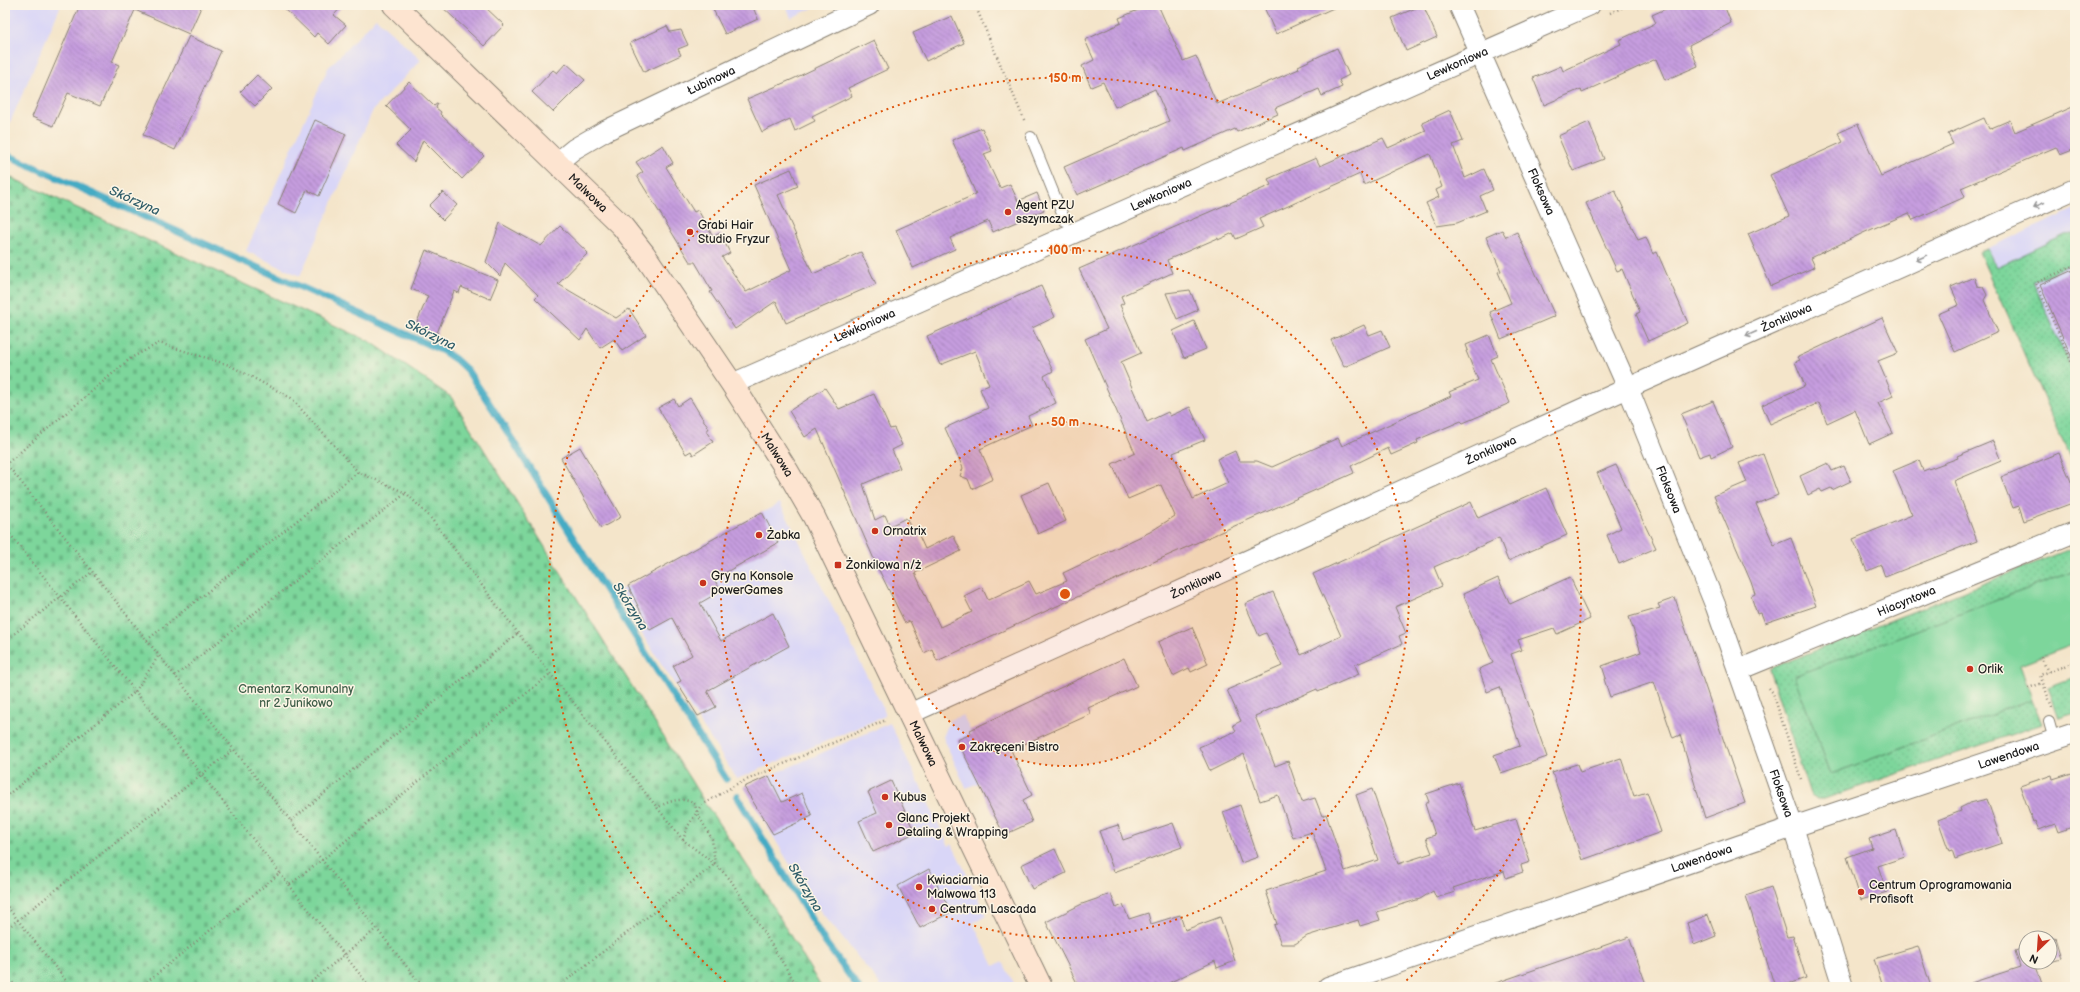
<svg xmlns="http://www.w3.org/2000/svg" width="2080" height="992" font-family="'Balsamiq Sans',sans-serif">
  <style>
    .built { fill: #d9d6f7 }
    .grass { fill: url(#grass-dots); stroke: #4c795c }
    .cemetery { fill: url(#cemetery-stones); stroke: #4c795c }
    .pitch { fill: #7dd69b; stroke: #4c795c }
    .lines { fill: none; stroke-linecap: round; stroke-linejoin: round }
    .stream { stroke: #45abc4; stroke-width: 7 }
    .building { fill: url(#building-back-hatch) }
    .lane-casing { stroke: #888073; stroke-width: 12 }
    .street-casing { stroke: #888073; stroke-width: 22 }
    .secondary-casing { stroke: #888073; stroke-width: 24 }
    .path { stroke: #888073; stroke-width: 2.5; stroke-dasharray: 1 3; stroke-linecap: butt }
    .lane { stroke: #fff; stroke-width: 10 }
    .street { stroke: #fff; stroke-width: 20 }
    .secondary { stroke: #fde4d0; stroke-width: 22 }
    .oneway { stroke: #999 }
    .ring { fill: none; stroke: #de560d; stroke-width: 2; stroke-dasharray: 2 4 }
    .poi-dot { fill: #c8321e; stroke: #fcf5e5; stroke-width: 1.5 }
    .labels { text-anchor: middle; stroke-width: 3; stroke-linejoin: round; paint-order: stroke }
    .street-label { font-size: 12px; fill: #1c1c1c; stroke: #fcf5e5 }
    .poi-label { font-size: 12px; fill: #1c1c1c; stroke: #fcf5e5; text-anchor: start }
    .park-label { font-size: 12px; fill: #3e5d48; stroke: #fcf5e5 }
    .water-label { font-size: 13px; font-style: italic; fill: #2e5c68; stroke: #fcf5e5 }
    .centre { fill: #de560d; stroke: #fcf5e5; stroke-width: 2 }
    .ring-label { font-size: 12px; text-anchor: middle; font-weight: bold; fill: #de560d; stroke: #fcf5e5; stroke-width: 3; stroke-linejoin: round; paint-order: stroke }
  </style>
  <defs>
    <pattern id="grass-dots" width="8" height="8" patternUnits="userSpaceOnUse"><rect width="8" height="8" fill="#7dd69b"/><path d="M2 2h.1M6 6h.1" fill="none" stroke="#6bb785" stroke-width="1.8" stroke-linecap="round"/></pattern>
    <pattern id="cemetery-stones" width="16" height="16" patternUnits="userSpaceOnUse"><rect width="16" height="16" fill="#7dd69b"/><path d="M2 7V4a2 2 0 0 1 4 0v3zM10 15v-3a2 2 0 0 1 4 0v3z" fill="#6bb785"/></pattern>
    <pattern id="building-back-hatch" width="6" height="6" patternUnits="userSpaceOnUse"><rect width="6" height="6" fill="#c69ddf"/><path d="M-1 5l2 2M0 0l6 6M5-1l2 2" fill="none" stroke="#a07fb4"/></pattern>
  </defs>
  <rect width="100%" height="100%" fill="#fcf5e5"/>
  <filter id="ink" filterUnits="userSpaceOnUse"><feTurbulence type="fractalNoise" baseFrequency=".025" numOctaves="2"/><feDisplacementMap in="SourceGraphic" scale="8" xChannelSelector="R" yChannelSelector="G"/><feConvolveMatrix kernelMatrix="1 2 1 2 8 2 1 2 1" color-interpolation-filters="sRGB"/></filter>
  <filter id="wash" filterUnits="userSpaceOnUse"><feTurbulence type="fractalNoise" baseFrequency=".012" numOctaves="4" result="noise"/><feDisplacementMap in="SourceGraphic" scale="16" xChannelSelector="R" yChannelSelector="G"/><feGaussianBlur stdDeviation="0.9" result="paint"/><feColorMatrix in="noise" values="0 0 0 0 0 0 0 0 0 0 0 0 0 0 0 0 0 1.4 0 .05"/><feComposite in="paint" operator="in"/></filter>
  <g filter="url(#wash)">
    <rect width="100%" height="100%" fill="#f4e5ca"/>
    <path class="built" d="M5,5H61L5,134Z
      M786,5H819L791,18Z
      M376,18L421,60L373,110L300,276L246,251L328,68Z
      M2075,209V469L1979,252Z
      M780,503L885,712V716L737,779L615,593Z
      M963,715L992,777L966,788L943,737L950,720Z
      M890,723L949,846L952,844L987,916L973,923L994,966L1001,962L1004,964L1016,987H880L879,983L809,897L744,787Z"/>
    <path class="grass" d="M2073,234L2075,262L2033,281L2075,377V469L1979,252L1988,249L1997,267L2065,235Z
      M2075,547V571L1795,676L1831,774L2032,699L2042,724L1824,799H1817L1810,794L1769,669Z
      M2075,677V713L2059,718L2048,687Z"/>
    <path class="cemetery" d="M5,175L371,342L451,397L705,803L762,888L821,987H5Z"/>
    <path class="pitch" d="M2075,571V644L2020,665L2032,699L1831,774L1794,676Z"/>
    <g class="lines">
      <path class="stream" d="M5,154L443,351L455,359L467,370L493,409L610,597L726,779
        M737,796L825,942L858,987"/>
    </g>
    <g id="blocks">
      <path class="building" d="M80,5H202L189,34L135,10L112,62L119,65L100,106L68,93L53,126L32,117Z
        M281,5H343L334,15L346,25L329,44L317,33L314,37Z
        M440,5H483L504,25L484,46Z
        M711,5H752L758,19L725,34Z
        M1150,5H1158L1183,61L1196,56L1217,104L1299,69L1298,66L1337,48L1349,75L1339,80L1342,87L1322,96L1319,89L1275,108L1278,114L1237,132L1235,129L1185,151L1184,148L1077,195L1064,167L1169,121L1155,89L1115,107L1103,82L1091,87L1082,66L1094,60L1085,40L1121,23L1119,18Z
        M1263,5H1340L1276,34Z
        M1423,5L1437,37L1406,51L1392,18Z
        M1674,5H1724L1731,23L1689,45L1698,66L1665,80L1656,59L1582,93L1581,89L1544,105L1533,78L1561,66L1563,71L1621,44L1619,40L1656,23L1652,15Z
        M952,16L964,43L926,61L913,33Z
        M667,26L670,32L681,30L688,45L678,49L681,55L644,72L630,43Z
        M189,36L221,51L175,150L143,135Z
        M874,40L888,69L848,88L852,96L812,116L815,121L795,131L790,119L762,132L747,99L793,79Z
        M566,63L585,80L553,112L532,92L553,70L557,73Z
        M257,75L272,89L255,106L240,92Z
        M409,82L434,106L438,103L436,108L441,112L440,114L484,156L462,179L423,140L414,162L396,145L411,130L386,106Z
        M2075,106V149L2060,155L2056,147L1961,188L1965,197L1913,220L1909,213L1863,233L1811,258L1815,267L1771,286L1748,234L1789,216L1770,175L1843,142L1838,133L1858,124L1881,176L1953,144L1948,134L1984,118L1989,129L2010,120L2015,132Z
        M1450,110L1463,141L1453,145L1465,178L1484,169L1493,190L1480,196L1486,211L1457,223L1437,226L1426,203L1439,197L1436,190L1442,187L1430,154L1364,185L1360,174L1259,219L1263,227L1236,239L1233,233L1218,240V238L1167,260L1172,273L1121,296L1124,303L1120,305L1141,353L1121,362L1147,422L1168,412L1170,416L1190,407L1205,440L1173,453L1193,499L1228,483L1217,459L1235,451L1239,461H1257L1272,467L1338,438L1342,446L1451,396L1449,392L1478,380L1466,351L1468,350L1466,345L1489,335L1498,356L1491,359L1510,403L1463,423L1461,421L1417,440L1418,443L1391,455L1388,448L1351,466L1354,473L1160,559L937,661L932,649L924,653L910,621L905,623L877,566L817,429L805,437L789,411L825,388L839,409L874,394L890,429L894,428L902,445L892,450L900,468L863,484L875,520L885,515L890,526L906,518L911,528L916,529L925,549L953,535L961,551L915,573L940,627L972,612L964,596L982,587L988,600L1029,581L1036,594L1067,581L1063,573L1150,532L1175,516L1161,485L1128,499L1112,464L1135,453L1085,339L1107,329L1079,269L1271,185L1268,179L1316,158L1320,166L1383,138L1388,148L1426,131L1422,123Z
        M315,120L346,134L319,196L307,190L296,213L278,204Z
        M1589,122L1604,159L1573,171L1558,136Z
        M982,128L992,151L984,154L1000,188L1010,184L1018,201L1037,193L1044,210L993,232L988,221L950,238L955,249L913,268L896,230L976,194L952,140Z
        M663,145L673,163L666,167L694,212L698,210L713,237L720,233L730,253L722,257L746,292L791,270L754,185L791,169L798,186L778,195L813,274L861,252L876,284L786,323L776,301L735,329L710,292L712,291L695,262H690L637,176L643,172L636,162Z
        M1615,190L1638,240L1646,237L1653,254L1657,252L1688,323L1648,341L1636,314L1640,312L1622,269L1617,271L1586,203Z
        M443,192L457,205L443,220L429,206Z
        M500,223L541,246L560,226L588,253L558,284L616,318L629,309L646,335L622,351L614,339L600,348L587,329L580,340L538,301L535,298L538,295L505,263L500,276L486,262Z
        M1502,230L1506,237L1517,232L1555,316L1501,339L1490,312L1511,303L1498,272L1501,271L1486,237Z
        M426,250L498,280L490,299L461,287L459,293L454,291L435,338L414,329L428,296L411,289Z
        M2075,269V365L2040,285Z
        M1974,277L1977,286L1983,287L1987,295L1984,300L1998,332L1955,352L1938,314L1959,305L1951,287Z
        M1041,286L1055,317L1032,328L1053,371L1044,376L1056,403L1028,416L1032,425L980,449L993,479L972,489L968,479L960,476L963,468L945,428L988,408L980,389L989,385L975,351L940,365L927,336Z
        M1190,290L1198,310L1177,319L1166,293Z
        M1882,318L1898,353L1878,361L1893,396L1878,403L1893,433L1869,444L1855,410L1827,423L1819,403L1770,424L1762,405L1805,386L1795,362L1800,360L1798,357Z
        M1194,321L1206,349L1184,358L1173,331Z
        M1364,325L1369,335L1382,330L1390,347L1344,367L1331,340Z
        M690,398L709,429L706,431L713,442L693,455L691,451L686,454L658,408L674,399L678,406Z
        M1713,401L1732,447L1711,457L1710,453L1699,457L1681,414Z
        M1993,441L2001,461L1954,481L1977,541L1885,577L1881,565L1867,571L1853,539L1912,515L1893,471L1919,460L1923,471L1958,458L1957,456Z
        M580,447L621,517L601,528L561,458Z
        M2059,453L2075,491V502L2024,521L2019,506L2013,508L2001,477Z
        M1763,454L1778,495L1756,504L1774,545L1791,538L1816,606L1765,623L1761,613L1757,614L1751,596L1755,594L1751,582L1714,496L1747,482L1739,463Z
        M1828,463L1832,471L1844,466L1851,481L1832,490L1831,488L1822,492L1820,489L1808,495L1800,476Z
        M1616,465L1656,548L1619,564L1607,535L1621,528L1597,473Z
        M1049,483L1066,521L1038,534L1021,495Z
        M1546,488L1567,535L1508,561L1499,538L1434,567L1442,586L1395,607L1406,633L1399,636L1402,644L1355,665L1359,674L1318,692L1317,689L1255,716L1275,766L1288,761L1302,802L1315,798L1322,816L1326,814L1345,871L1378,860L1356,795L1372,789L1398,864L1432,853L1426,838L1435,835L1425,804L1429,802L1426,794L1459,783L1475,831L1516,819L1530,862L1521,865L1523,872L1506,878L1504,871L1453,888L1455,892L1436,898L1433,891L1420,899L1377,912L1380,920L1360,926L1358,920L1307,936L1295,944H1281L1274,925L1277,924L1266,891L1326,871L1312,832L1293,838L1278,795L1260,801L1244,754L1210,771L1199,747L1236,731L1233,725L1241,721L1227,690L1282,666L1266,633L1259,636L1245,604L1273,592L1301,655L1341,636L1313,574L1471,502L1478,518Z
        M762,512L778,543L714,579L721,591L700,603L721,641L773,613L789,646L707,691L716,707L698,716L677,683L681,681L673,666L692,655L672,618L650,630L628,586Z
        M1570,577L1590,619L1557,634L1554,628L1518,640L1522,650L1511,654L1547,757L1501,773L1494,755L1520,746L1500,687L1487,692L1479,669L1493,663L1463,594L1498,578L1510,604Z
        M1675,598L1745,803L1705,818L1680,735L1673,738L1654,682L1610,697L1604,679L1606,678L1602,666L1641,652L1629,617L1660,608L1658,604Z
        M1192,627L1208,664L1191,672L1189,668L1173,676L1158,642Z
        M1124,658L1137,686L1088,708L1091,714L1011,750L1032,795L1023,800L1032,822L1004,835L957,740L971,734L970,730Z
        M1621,758L1634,796L1647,792L1661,832L1582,860L1552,772L1577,764L1580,772Z
        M2075,772V826L2058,832L2055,824L2039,830L2035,821L2033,822L2020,786L2052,775L2053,779Z
        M769,776L782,802L802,793L812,816L773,834L744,787Z
        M891,781L915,833L873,852L859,821L877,813L868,792Z
        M1987,799L2002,843L1955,859L1952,850L1949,851L1938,820L1961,811L1960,808L1970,803Z
        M1240,805L1258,857L1241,863L1223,812Z
        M1173,823L1182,847L1114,872L1099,831L1118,825L1123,840Z
        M1896,830L1905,857L1878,866L1887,892L1861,900L1847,857L1872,848L1869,839Z
        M1055,849L1066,873L1032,889L1021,865Z
        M929,869L951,912L920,928L898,886Z
        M1771,887L1787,937L1793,936L1806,978L1779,987H1775L1746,896Z
        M1111,894L1116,908L1123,905L1129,919L1148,913L1151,924L1180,915L1185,930L1220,917L1235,961L1217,968L1215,961L1160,987H1079L1046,922L1082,904Z
        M1708,915L1716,936L1694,945L1687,923Z
        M1629,937L1647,987H1493V984Z
        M2055,938L2061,958L2050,961V940Z
        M1918,946L1931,987H1883L1874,959Z
        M2026,947V962H2048L2036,966L2043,987H1971V983L2020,967L2015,951Z"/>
    </g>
  </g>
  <g filter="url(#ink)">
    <use href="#blocks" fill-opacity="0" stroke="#888073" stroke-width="1"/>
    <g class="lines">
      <g class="lane-casing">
        <path id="lane" d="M1031,137L1065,221
          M2049,722L2054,740"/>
      </g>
      <g class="street-casing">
        <g id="street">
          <path id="s1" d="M1459,5L1628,388L1716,607L1793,827L1843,987"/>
          <path id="s2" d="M558,162L574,149L605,131L869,5"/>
          <path id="s3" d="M732,384L1590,5"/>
          <path id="s4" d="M1738,670L2075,532"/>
          <path id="s5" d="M909,714L1628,388L2075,189"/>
          <path id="s6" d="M1328,987L1793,827L2075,733"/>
        </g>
      </g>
      <g class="secondary-casing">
        <g id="secondary">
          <path id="s7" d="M394,5L622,226L644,254L732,384L788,472L814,517L1041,987"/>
        </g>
      </g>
      <path class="path" d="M975,5L1025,122
        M1610,13L1628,5
        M2075,265L2036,283L2075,370
        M5,462L423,987
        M5,465L131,358L159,343L229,365L291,398L358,472L406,493L430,517L518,633L683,840L715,864L730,879L798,987
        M5,528L280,873
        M147,640L358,472
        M5,641L92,572
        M2041,657L2048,672
        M175,676L406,493
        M1769,688L1773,693L1801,779
        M2028,688L2043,683
        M2052,707L2040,675L2075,662
        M5,797L135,692L159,655
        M291,821L518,633
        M683,840L688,826L700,807L705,803L737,784L886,720
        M289,885L370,987
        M5,904L71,987
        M5,930L234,749
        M5,973L16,987
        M141,987L280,873L289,885L322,860L550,674
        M305,987L376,929
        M558,987L715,864L712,839L697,813L695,804C683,796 668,801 657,808"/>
      <use href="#lane" class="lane"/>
      <use href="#street" class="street"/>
      <use href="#secondary" class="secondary"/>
    </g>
    <defs><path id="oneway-shaft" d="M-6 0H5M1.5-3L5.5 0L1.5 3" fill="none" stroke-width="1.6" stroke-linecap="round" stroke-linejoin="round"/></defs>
    <g class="oneway">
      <use href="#oneway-shaft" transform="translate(2039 205) rotate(156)"/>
      <use href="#oneway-shaft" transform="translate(1921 258) rotate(156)"/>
      <use href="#oneway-shaft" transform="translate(1751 334) rotate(156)"/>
    </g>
  </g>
  <circle cx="1065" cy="594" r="172" fill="#de560d" fill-opacity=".12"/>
  <g class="ring">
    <circle cx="1065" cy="594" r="172"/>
    <circle cx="1065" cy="594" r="344"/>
    <path d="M730 986A516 516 0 1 1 1400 986"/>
  </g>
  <g class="poi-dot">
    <circle cx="1008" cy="212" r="4"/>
    <circle cx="690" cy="232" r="4"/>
    <circle cx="875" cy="531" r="4"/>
    <circle cx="759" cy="535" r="4"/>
    <rect x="834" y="561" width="8" height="8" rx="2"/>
    <circle cx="703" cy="583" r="4"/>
    <circle cx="1970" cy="669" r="4"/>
    <circle cx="962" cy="747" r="4"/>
    <circle cx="885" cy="797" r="4"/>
    <circle cx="889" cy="825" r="4"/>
    <circle cx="919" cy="887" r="4"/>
    <circle cx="1861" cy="892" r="4"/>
    <circle cx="932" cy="909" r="4"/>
  </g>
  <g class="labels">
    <g class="street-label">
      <text dy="4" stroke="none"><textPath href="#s3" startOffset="793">Lewkoniowa</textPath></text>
      <text dy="4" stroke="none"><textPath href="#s2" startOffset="174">Łubinowa</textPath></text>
      <text dy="4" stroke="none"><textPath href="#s1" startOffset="204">Floksowa</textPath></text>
      <text dy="4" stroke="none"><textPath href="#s7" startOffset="270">Malwowa</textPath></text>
      <text dy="4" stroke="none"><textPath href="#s3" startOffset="469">Lewkoniowa</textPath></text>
      <text dy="4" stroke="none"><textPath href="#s5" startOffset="963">Żonkilowa</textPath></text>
      <text dy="4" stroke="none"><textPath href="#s3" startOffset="145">Lewkoniowa</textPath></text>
      <text dy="4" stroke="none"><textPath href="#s5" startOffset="639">Żonkilowa</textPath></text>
      <text dy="4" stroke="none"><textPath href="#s7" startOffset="594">Malwowa</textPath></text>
      <text dy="4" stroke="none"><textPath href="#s1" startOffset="528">Floksowa</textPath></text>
      <text dy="4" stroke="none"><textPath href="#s5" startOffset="315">Żonkilowa</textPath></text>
      <text dy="4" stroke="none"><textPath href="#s4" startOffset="182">Hiacyntowa</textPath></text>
      <text dy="4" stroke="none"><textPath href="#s7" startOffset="918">Malwowa</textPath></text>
      <text dy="4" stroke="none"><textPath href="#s6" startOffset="719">Lawendowa</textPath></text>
      <text dy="4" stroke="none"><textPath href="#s1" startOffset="852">Floksowa</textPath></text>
      <text dy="4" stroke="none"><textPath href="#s6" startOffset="395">Lawendowa</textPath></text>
    </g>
    <g class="poi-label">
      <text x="1016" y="209">Agent PZU<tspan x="1016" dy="14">sszymczak</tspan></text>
      <text x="698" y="229">Grabi Hair<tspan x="698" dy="14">Studio Fryzur</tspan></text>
      <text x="883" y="535">Ornatrix</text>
      <text x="767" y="539">Żabka</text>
      <text x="846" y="569">Żonkilowa n/ż</text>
      <text x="711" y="580">Gry na Konsole<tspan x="711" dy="14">powerGames</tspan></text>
      <text x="1978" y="673">Orlik</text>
      <text x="970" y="751">Zakręceni Bistro</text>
      <text x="893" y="801">Kubus</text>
      <text x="897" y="822">Glanc Projekt<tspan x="897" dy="14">Detaling &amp; Wrapping</tspan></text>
      <text x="927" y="884">Kwiaciarnia<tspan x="927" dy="14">Malwowa 113</tspan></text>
      <text x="1869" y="889">Centrum Oprogramowania<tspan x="1869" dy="14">Profisoft</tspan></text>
      <text x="940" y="913">Centrum Lascada</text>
    </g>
    <g class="park-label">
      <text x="296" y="693">Cmentarz Komunalny<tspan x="296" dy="14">nr 2 Junikowo</tspan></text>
    </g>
    <g class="water-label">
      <text transform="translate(135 200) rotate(24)" y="5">Skórzyna</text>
      <text transform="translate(431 334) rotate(26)" y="5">Skórzyna</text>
      <text transform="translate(631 606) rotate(58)" y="5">Skórzyna</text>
      <text transform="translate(806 887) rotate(59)" y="5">Skórzyna</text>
    </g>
  </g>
  <circle cx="1065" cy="594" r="6" class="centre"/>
  <g class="ring-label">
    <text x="1065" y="82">150 m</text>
    <text x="1065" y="254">100 m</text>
    <text x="1065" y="426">50 m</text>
  </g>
  <rect width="2080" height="992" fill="none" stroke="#fcf5e5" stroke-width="20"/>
  <g transform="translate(2038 950) rotate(205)"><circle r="19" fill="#fcf5e5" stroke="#a29e95"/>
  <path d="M0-3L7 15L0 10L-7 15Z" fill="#c8321e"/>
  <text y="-6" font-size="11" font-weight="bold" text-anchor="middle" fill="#1c1c1c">N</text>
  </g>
</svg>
